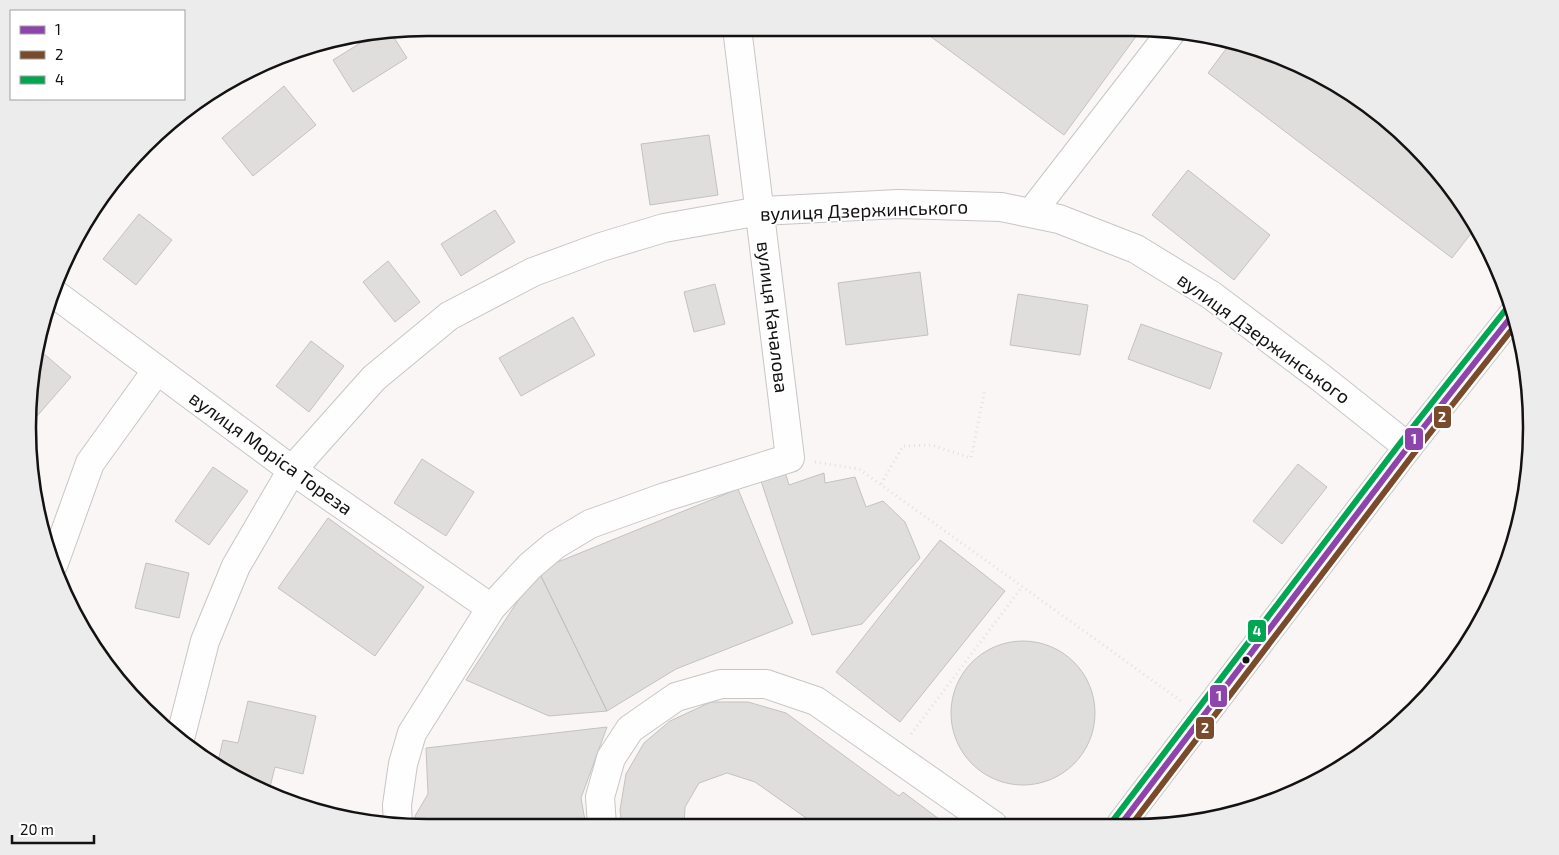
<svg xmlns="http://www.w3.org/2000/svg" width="1559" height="855" font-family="'Exo 2',sans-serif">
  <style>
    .building { fill: #e0dedd; stroke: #c4c2c1 }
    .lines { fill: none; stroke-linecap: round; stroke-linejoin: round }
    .minor-casing { stroke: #c8c6c5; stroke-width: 30 }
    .major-casing { stroke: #c8c6c5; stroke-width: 30 }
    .path { stroke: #e1e1e1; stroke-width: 3; stroke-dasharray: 1 4; stroke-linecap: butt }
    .minor { stroke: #fefefe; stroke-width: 28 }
    .major { stroke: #fefefe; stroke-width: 28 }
    .bus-1-casing { stroke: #fff; stroke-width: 10 }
    .bus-2-casing { stroke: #fff; stroke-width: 10 }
    .bus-3-casing { stroke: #fff; stroke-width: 10 }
    .bus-1 { stroke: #8e44ad; stroke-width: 6 }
    .bus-2 { stroke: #7a4b2a; stroke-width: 6 }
    .bus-3 { stroke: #00a651; stroke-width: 6 }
    .bus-dot { fill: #131111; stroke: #fff; stroke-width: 2 }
    .labels { text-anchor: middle; stroke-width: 4; stroke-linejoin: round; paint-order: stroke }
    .street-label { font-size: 19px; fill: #131111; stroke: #fff }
    .rim { fill: none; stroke: #131111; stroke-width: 2.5 }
    .line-badge { stroke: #fff; stroke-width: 2 }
    .badge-label { font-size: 14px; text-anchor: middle; font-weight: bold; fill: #fff }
  </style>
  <rect width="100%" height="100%" fill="#f9f6f5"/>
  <path class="building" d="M919,28H1136L1140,31L1064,135Z
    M391,33L407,58L353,92L333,60L370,37Z
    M1232,41L1331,81L1395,127L1449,184L1476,227L1452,258L1208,73Z
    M284,86L316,125L253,176L222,138Z
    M709,135L718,195L650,205L641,144Z
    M1188,170L1270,235L1234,280L1152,215Z
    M495,210L515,242L461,276L441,244Z
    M139,214L172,240L136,285L103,259Z
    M388,261L420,302L395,322L363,282Z
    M920,272L928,335L846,345L838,283Z
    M715,284L725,324L694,332L684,292Z
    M1018,294L1088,305L1080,355L1010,345Z
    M573,317L595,355L521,396L499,358Z
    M1141,324L1222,353L1210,389L1128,359Z
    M311,341L344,366L309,412L276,386Z
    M43,353L71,377L31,423L38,359Z
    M422,459L474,492L446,536L394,503Z
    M1298,464L1327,487L1282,544L1253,521Z
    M213,467L248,491L209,545L175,521Z
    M785,472L789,485L824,473L825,483L855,477L866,507L883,501L905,522L920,558L862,624L812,635L760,478Z
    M738,489L793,623L676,669L607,711L538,570Z
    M328,518L424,587L375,656L278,588Z
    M940,540L1005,591L900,722L836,672Z
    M146,563L189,573L179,618L135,608Z
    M538,570L607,711L549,716L466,680Z
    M951 713a72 72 0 1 1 144 0a72 72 0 1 1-144 0Z
    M248,701L316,716L303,774L275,767L269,791L228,774L217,766L223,740L238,743Z
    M711,702H748L786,713L899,796L903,792L947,825H816L755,782L727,773L699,783L685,807L684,826H622L620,810L626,774L644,743L670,721Z
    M607,727L581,798L586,826L416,827L415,816L428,794L426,748Z"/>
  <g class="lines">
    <g class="minor-casing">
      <path id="minor" d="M1031,213L1172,31
        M55,294L292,470L491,608
        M54,563L90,463L157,370
        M181,735L205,641L236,566L292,470L374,378L449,316L533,272L601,247L664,228L760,211L898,204L1001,207L1059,219L1136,249L1211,295L1320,377L1408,447
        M398,826L397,805L403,764L412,733L491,608L530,566L555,545L590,524L665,497L790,458L737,28
        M602,826L600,797L611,758L630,729L676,697L721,684H766L816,701L993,825"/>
    </g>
    <g class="major-casing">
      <path id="major" d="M1121,824L1408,447L1514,313"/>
    </g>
    <path class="path" d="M815,462L859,469L1181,701
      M881,484L903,446L932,445L971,458L985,389
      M911,734L1022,587"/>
    <use href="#minor" class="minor"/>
    <use href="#major" class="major"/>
    <g class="bus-1-casing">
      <path id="bus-1" d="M1121,824L1408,447L1514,313"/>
    </g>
    <g class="bus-2-casing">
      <path id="bus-2" d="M1132,824L1415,452L1517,323"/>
    </g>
    <g class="bus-3-casing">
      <path id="bus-3" d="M1114,819L1401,442L1507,308"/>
    </g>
    <use href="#bus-1" class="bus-1"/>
    <use href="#bus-2" class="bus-2"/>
    <use href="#bus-3" class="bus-3"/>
  </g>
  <circle class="bus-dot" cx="1246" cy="660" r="4.5"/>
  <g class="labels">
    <g class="street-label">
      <text transform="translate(864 210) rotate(-2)" y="7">вулиця Дзержинського</text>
      <text transform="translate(773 317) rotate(83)" y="7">вулиця Качалова</text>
      <text transform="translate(1264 338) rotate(36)" y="7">вулиця Дзержинського</text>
      <text transform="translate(271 453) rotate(36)" y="7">вулиця Моріса Тореза</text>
    </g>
  </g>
  <path d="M0 0H1559V855H0ZM427 36H1132A391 391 0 0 1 1523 427V428A391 391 0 0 1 1132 819H427A391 391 0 0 1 36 428V427A391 391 0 0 1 427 36Z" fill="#ececec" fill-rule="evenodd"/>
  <path class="rim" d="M427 36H1132A391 391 0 0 1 1523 427V428A391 391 0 0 1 1132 819H427A391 391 0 0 1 36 428V427A391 391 0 0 1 427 36Z"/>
  <g class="line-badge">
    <rect x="1433" y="405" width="19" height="24" rx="5" fill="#7a4b2a"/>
    <rect x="1404" y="427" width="20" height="24" rx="5" fill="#8e44ad"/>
    <rect x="1247" y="619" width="20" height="24" rx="5" fill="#00a651"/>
    <rect x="1209" y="684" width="19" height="24" rx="5" fill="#8e44ad"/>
    <rect x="1195" y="716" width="20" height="24" rx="5" fill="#7a4b2a"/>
  </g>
  <g class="badge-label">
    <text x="1442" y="422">2</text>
    <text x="1414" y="444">1</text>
    <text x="1257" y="636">4</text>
    <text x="1219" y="701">1</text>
    <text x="1205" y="733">2</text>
  </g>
  <rect x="10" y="10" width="175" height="90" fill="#ffffff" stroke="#a1a0a0"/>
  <rect x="20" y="26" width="25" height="8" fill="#8e44ad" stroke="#a1a0a0"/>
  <text x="55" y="35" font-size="15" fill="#131111">1</text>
  <rect x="20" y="51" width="25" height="8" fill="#7a4b2a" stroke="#a1a0a0"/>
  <text x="55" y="60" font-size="15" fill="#131111">2</text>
  <rect x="20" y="76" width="25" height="8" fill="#00a651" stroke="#a1a0a0"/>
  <text x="55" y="85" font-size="15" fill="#131111">4</text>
  <path d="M12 835v8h82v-8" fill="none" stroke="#131111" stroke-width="2.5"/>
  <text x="20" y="835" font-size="15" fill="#131111" stroke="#ffffff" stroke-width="4" paint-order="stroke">20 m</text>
</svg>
